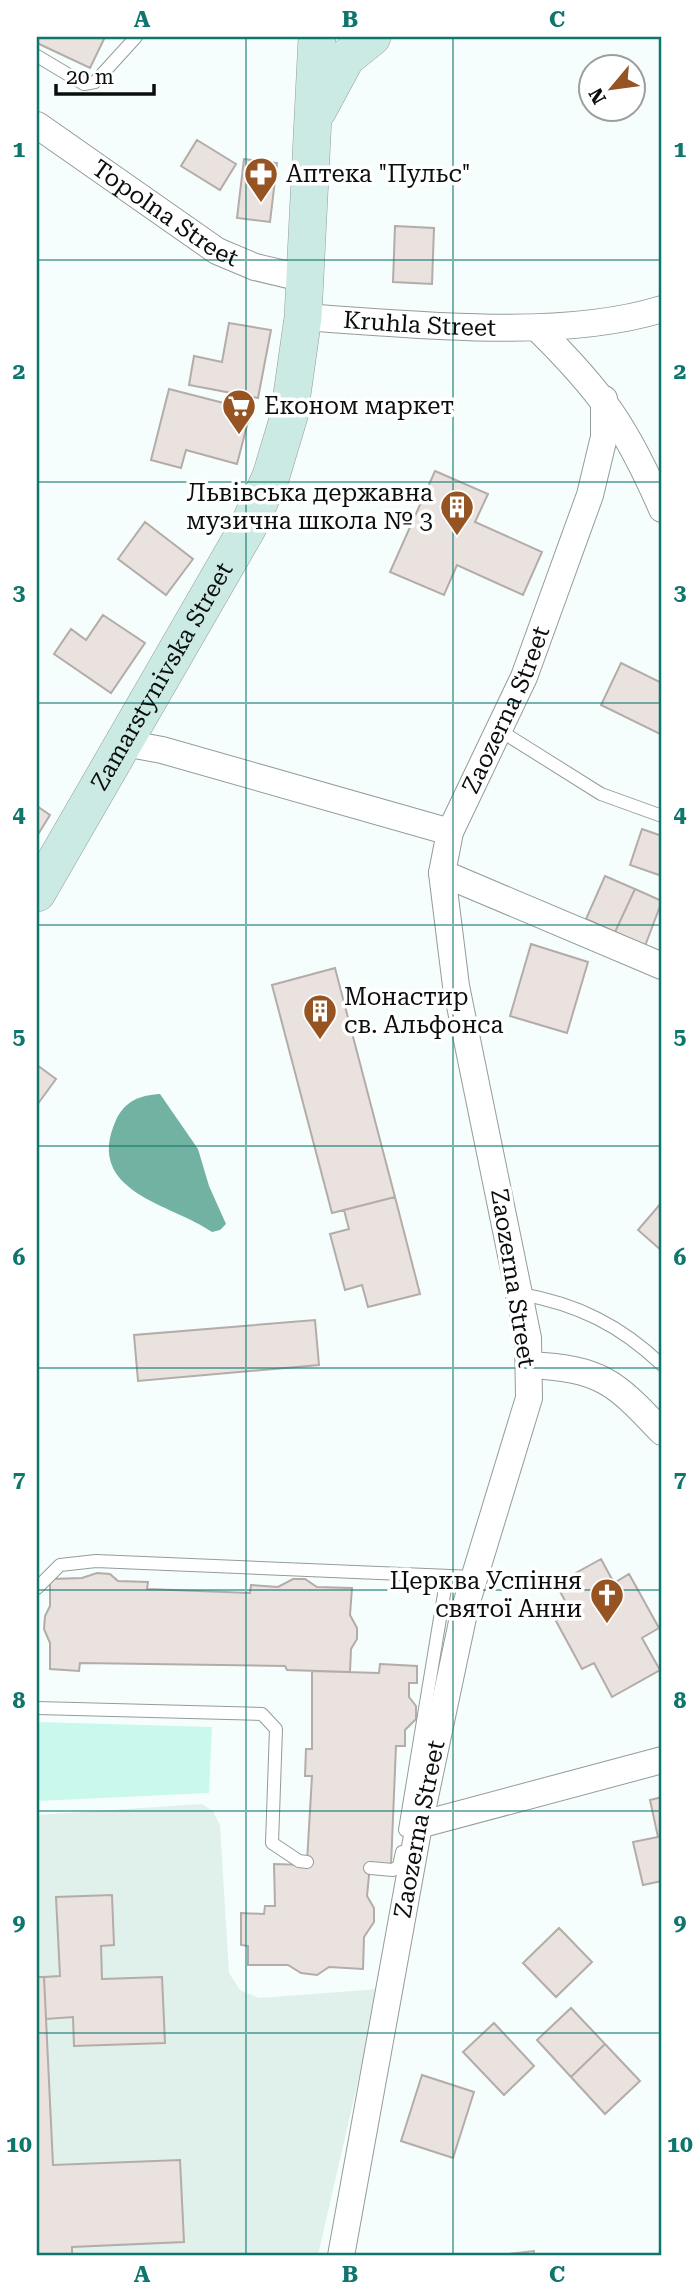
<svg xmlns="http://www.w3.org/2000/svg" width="699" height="2293" font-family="'Roboto Serif',serif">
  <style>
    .built { fill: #e0f1ec }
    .green { fill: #caf8ec }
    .water { fill: #71b2a2 }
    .building { fill: #e9e2de; stroke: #b3aca8; stroke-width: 2 }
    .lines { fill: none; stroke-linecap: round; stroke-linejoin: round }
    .lane-casing { stroke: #949c9a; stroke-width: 14 }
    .street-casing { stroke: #949c9a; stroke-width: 28 }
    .secondary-casing { stroke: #949c9a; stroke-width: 38 }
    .lane { stroke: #fff; stroke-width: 12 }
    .street { stroke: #fff; stroke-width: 26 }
    .secondary { stroke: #cbeae3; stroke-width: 37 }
    .grid { fill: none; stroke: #0f766e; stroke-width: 2; stroke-opacity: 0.55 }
    .labels { text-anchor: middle; stroke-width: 7; stroke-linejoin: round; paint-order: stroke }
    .poi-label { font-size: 24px; fill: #0b0e0d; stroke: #fff; text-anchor: start }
    .street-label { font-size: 24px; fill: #0b0e0d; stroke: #fff }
    .neatline { fill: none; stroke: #0f766e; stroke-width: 2.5 }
    .grid-label { font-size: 23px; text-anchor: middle; font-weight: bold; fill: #0f766e }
  </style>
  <rect width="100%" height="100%" fill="#f5fefc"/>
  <path class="built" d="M202,1804L213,1811L220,1825L229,1973L240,1990L259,1998L379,1989L319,2251L317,2256H37V1815Z"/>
  <path class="green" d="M37,1722L212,1727L209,1793L37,1801Z"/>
  <path class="water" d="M160,1094L198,1149L209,1186L226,1224L220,1230L212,1232C173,1204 83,1193 116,1120C125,1101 140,1095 160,1094Z"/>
  <path class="building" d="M37,37H105L90,68L37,43Z
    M197,140L236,164L220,190L181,166Z
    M244,159L277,163L270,222L237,218Z
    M395,226L434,228L432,284L393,282Z
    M229,323L271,330L258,398L189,385L194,356L222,362Z
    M169,389L251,410L237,464L186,450L181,468L151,460Z
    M435,471L488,494L475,522L542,552L523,595L457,565L444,595L390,572Z
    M145,522L193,559L166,595L118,559Z
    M103,615L145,643L111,693L54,654L71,629L86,640Z
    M621,663L662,683V735L601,705Z
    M37,806L50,815L37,836Z
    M642,829L662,836V876L630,865Z
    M605,876L635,889L615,932L586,919Z
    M635,889L662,901L645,946L615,932Z
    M531,944L588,962L567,1033L510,1016Z
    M335,968L395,1197L332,1213L272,985Z
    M37,1065L56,1079L37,1105Z
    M395,1197L420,1294L368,1307L362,1285L345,1290L330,1234L349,1229L344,1210Z
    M662,1202V1251L638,1230Z
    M315,1320L319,1365L138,1381L134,1335Z
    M601,1559L614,1583L629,1574L659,1628L642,1638L660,1670L612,1697L594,1663L582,1669L556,1621L571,1612L556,1584Z
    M97,1573L110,1574L118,1581L148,1582L147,1589L250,1593L251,1585L278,1587L293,1579H305L317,1587L352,1588L350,1615L357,1628V1639L351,1649L350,1672L287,1670L285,1666L80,1663L79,1671L50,1669V1643L44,1629L45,1616L50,1606V1579L82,1578Z
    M380,1664L417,1666V1683H409V1697L416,1706V1719L405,1730V1746H396L391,1866L370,1865L367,1896L374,1908V1922L364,1937L363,1969L329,1967L317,1975L301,1973L288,1965H248V1946L241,1945V1913L264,1914L265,1906H275L274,1864L306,1865L307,1862L312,1776H305L306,1749H312V1671L379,1673Z
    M662,1797V1881L643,1885L633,1842L658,1837L650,1800Z
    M112,1895L114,1945L101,1946L102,1979L162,1977L165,2043L74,2046L73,2017L46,2019L44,1977L60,1976L56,1897Z
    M559,1928L592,1962L556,1997L523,1963Z
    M37,1977H44L53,2165L180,2160L184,2242L72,2247V2256H37Z
    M571,2008L605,2044L571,2077L537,2040Z
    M494,2023L534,2066L504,2095L463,2052Z
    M605,2044L640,2081L605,2114L571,2077Z
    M422,2075L474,2092L453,2158L401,2141Z
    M534,2251V2256H498V2255Z"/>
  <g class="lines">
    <g class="lane-casing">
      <path id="lane" d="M37,56L84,84L95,82L136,37
        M499,730L601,794L662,816
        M521,1294C577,1304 620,1325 662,1365
        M37,1588L60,1565L96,1561L474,1577
        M37,1708L262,1714L276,1729L272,1843L299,1861L307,1862
        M405,1830L447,1576
        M370,1868L393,1870L399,1866L402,1852"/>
    </g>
    <g class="street-casing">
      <g id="street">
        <path id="s1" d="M37,125L217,251L255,267L306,279"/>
        <path id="s2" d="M303,317C411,324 559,341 662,309"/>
        <path d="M537,328C601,391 626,426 662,509"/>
        <path d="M124,743L162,750L450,832"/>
        <path d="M442,873L662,966"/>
        <path d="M530,1365C601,1369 614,1381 662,1432"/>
        <path d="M419,1825L662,1760"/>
        <path id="s3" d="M341,2256L419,1825L465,1608L529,1398L528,1338L456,986L442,873L450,832L524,677L590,495L604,437V399"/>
      </g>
    </g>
    <g class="secondary-casing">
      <g id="secondary">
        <path d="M318,110L346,58L372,37"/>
        <path id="s4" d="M37,893L248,527L271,476L289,416L303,317L317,37"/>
      </g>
    </g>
    <use href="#lane" class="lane"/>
    <use href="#street" class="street"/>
    <use href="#secondary" class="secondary"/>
  </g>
  <path class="grid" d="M246,37V2256M453,37V2256M37,260H662M37,482H662M37,703H662M37,925H662M37,1146H662M37,1368H662M37,1590H662M37,1811H662M37,2033H662"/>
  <defs>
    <g id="pharmacy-pin" transform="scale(1.75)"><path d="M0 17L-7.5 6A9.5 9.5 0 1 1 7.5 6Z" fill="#975423" stroke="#fff"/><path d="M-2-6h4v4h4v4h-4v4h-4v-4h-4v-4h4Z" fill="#fff"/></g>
    <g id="supermarket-pin" transform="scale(1.75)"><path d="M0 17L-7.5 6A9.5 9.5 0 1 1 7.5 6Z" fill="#975423" stroke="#fff"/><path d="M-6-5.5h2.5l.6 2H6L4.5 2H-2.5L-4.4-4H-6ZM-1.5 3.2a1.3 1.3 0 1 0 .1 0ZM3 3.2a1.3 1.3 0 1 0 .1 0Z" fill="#fff"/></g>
    <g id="building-pin" transform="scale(1.75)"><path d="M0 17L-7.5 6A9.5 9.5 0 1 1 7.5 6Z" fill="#975423" stroke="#fff"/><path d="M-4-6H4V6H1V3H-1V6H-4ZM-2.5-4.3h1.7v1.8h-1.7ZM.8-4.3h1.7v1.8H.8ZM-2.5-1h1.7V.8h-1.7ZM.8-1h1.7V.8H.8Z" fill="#fff"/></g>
    <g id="church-pin" transform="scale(1.75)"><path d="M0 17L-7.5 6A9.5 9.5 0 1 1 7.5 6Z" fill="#975423" stroke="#fff"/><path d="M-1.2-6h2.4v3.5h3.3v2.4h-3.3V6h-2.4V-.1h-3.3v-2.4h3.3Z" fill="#fff"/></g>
  </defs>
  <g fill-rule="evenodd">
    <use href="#pharmacy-pin" x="261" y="174"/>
    <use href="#supermarket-pin" x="239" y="406"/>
    <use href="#building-pin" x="457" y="507"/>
    <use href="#building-pin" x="320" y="1011"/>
    <use href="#church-pin" x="607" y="1595"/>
  </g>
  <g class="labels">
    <g class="poi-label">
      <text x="286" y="182">Аптека "Пульс"</text>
      <text x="264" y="414">Економ маркет</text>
      <text x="433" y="501" text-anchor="end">Львівська державна<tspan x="433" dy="28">музична школа № 3</tspan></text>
      <text x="344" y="1005">Монастир<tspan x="344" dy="28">св. Альфонса</tspan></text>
      <text x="582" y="1589" text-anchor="end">Церква Успіння<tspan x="582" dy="28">святої Анни</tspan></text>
    </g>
    <g class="street-label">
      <text dy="8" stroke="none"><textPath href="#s1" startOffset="156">Topolna Street</textPath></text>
      <text dy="8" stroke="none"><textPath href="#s2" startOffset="117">Kruhla Street</textPath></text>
      <text dy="8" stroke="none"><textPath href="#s4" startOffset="250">Zamarstynivska Street</textPath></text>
      <text dy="8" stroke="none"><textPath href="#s3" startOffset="1589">Zaozerna Street</textPath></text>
      <text transform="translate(513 1278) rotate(81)" y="8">Zaozerna Street</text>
      <text dy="8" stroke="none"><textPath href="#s3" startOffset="434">Zaozerna Street</textPath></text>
    </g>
  </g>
  <rect width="699" height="2293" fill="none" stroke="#ffffff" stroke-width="77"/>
  <g transform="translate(612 88) rotate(241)"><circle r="33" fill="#ffffff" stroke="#9d9f9e" stroke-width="2"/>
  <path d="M0-5L12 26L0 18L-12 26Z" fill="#975423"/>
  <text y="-10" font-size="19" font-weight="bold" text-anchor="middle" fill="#0b0e0d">N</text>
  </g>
  <path d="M56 84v10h98v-10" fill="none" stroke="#0b0e0d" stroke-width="3.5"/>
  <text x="66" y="84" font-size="21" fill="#0b0e0d" stroke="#ffffff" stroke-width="5" paint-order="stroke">20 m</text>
  <rect x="38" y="38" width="622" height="2216" class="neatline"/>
  <g class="grid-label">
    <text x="142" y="27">A</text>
    <text x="350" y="27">B</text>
    <text x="557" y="27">C</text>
    <text x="19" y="157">1</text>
    <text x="680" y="157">1</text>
    <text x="19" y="379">2</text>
    <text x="680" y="379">2</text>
    <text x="19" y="600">3</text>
    <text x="680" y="600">3</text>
    <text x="19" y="822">4</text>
    <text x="680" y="822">4</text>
    <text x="19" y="1044">5</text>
    <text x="680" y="1044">5</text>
    <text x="19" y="1265">6</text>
    <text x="680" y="1265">6</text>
    <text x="19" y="1487">7</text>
    <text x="680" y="1487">7</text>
    <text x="19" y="1708">8</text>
    <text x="680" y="1708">8</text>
    <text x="19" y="1930">9</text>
    <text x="680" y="1930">9</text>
    <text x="19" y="2152">10</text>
    <text x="680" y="2152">10</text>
    <text x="142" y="2282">A</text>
    <text x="350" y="2282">B</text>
    <text x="557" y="2282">C</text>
  </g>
</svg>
